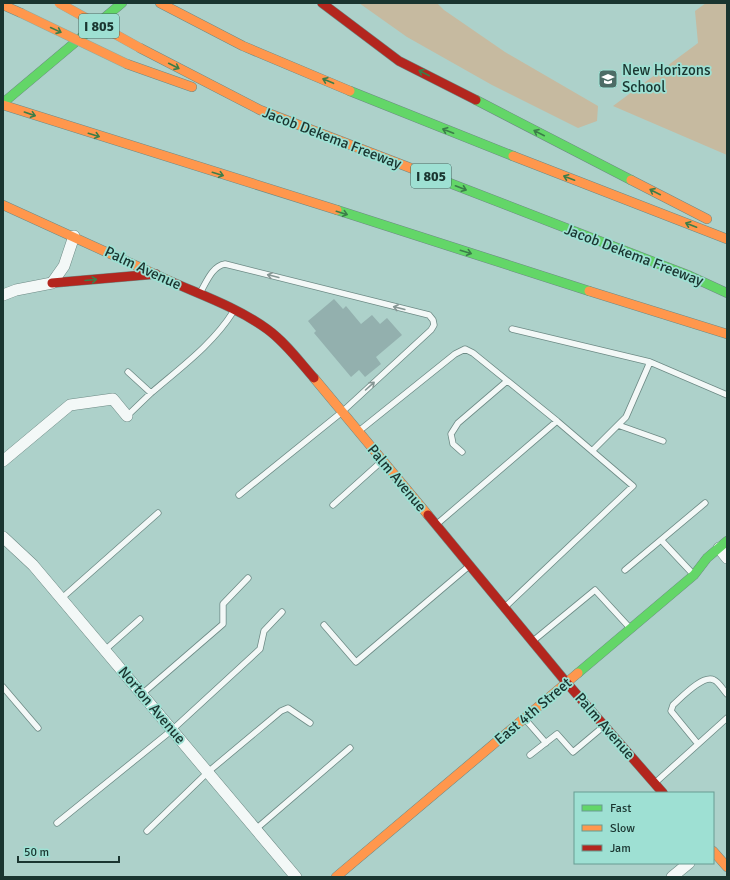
<svg xmlns="http://www.w3.org/2000/svg" width="730" height="880" font-family="Signika,sans-serif">
  <style>
    .green { fill: #c6baa0 }
    .building { fill: #93b0ae }
    .lines { fill: none; stroke-linecap: round; stroke-linejoin: round }
    .lane-casing { stroke: #6d8a85; stroke-width: 7 }
    .street-casing { stroke: #6d8a85; stroke-width: 12 }
    .fast-casing { stroke: #6d8a85; stroke-width: 10 }
    .slow-casing { stroke: #6d8a85; stroke-width: 10 }
    .jam-casing { stroke: #6d8a85; stroke-width: 10 }
    .lane { stroke: #f3f8f7; stroke-width: 5.5 }
    .street { stroke: #f3f8f7; stroke-width: 11 }
    .fast { stroke: #63d668; stroke-width: 9 }
    .slow { stroke: #ff974d; stroke-width: 9 }
    .jam { stroke: #b3261e; stroke-width: 9 }
    .slow-bridge-casing { stroke: #95aa9b; stroke-width: 10; stroke-linecap: butt }
    .slow-bridge { stroke: #ff974d; stroke-width: 9 }
    .oneway { stroke: #3b7d49 }
    .oneway2 { stroke: #869694 }
    .labels { text-anchor: middle; stroke-width: 3.5; stroke-linejoin: round; paint-order: stroke }
    .shield { fill: #9ee0d3; stroke: #426861; stroke-width: 1 }
    .shield-label { font-size: 14px; font-weight: bold; fill: #1a3530 }
    .poi-label { font-size: 15px; fill: #1a3530; stroke: #9ee0d3; text-anchor: start }
    .street-label { font-size: 15px; fill: #1a3530; stroke: #9ee0d3 }
  </style>
  <rect width="100%" height="100%" fill="#add1ca"/>
  <path class="green" d="M359,3H437L444,10L505,52L598,106L597,121L578,128L492,85L407,37Z
    M706,3H727V155L613,106L698,43L695,11Z"/>
  <path class="building" d="M334,299L343,309L346,306L361,324L372,315L380,324L387,318L402,335L376,357L381,364L365,377L359,370L351,377L314,333L316,331L308,321Z"/>
  <g class="lines">
    <g class="lane-casing">
      <path id="lane" d="M200,293C206,283 212,266 225,264L429,315L433,320L434,325L431,330L342,412L239,495
        M512,329L650,362L727,395
        M128,372L151,393C180,368 213,344 233,312
        M127,416L151,393
        M618,425L663,441
        M359,431L455,354L465,349L473,353L557,421
        M592,451L626,417L650,362
        M462,452L453,444L451,434L458,423L507,381
        M333,505L382,461
        M437,524L557,421L633,486L505,607
        M662,541L693,574
        M625,570L705,503
        M62,598L158,513
        M324,625L356,662L469,566
        M533,641L595,590L629,627
        M105,650L140,619
        M3,687L38,728
        M142,694L223,624V604L248,578
        M525,719L546,743
        M698,744L671,711L673,705C681,698 703,674 714,680C719,682 723,690 727,694
        M530,755L557,734L573,752L604,726
        M656,782L727,718
        M57,823L172,730L260,649L264,631L282,612
        M256,829L350,748
        M147,831L208,772L281,711L288,708L310,723"/>
    </g>
    <g class="street-casing">
      <path id="street" d="M3,295L16,290L52,283L64,266L74,236
        M3,461L70,405L113,399L127,416
        M3,537L33,565L296,877
        M719,548L727,558
        M672,877L689,863"/>
    </g>
    <g class="fast-casing">
      <path id="fast" d="M350,91L513,156
        M476,100L631,180
        M3,103L122,3
        M421,172L690,276L727,293
        M337,210L589,291
        M578,673L694,575L707,558L727,541"/>
    </g>
    <g class="slow-casing">
      <path id="slow" d="M160,3L243,46L350,91
        M3,5L21,13
        M140,48L260,110L421,172
        M127,64L192,87
        M3,105L337,210
        M513,156L727,239
        M631,180L707,219
        M3,205L172,282
        M589,291L727,334
        M314,378L428,515
        M713,851L727,867
        M336,877L578,673"/>
    </g>
    <g class="jam-casing">
      <path id="jam" d="M322,3L399,61L476,100
        M172,282C204,296 238,308 267,329C285,342 299,361 314,378
        M52,283L156,274
        M428,515L566,682L663,793"/>
    </g>
    <use href="#lane" class="lane"/>
    <use href="#street" class="street"/>
    <use href="#fast" class="fast"/>
    <use href="#slow" class="slow"/>
    <use href="#jam" class="jam"/>
    <g class="slow-bridge-casing">
      <path id="slow-bridge" d="M59,3L140,48
        M21,13L127,64"/>
    </g>
    <use href="#slow-bridge" class="slow-bridge"/>
  </g>
  <defs><path id="oneway-shaft" d="M-6 0H5M1.5-3L5.5 0L1.5 3" fill="none" stroke-width="1.6" stroke-linecap="round" stroke-linejoin="round"/></defs>
  <g class="oneway">
    <use href="#oneway-shaft" transform="translate(56 30) rotate(25)"/>
    <use href="#oneway-shaft" transform="translate(174 66) rotate(27)"/>
    <use href="#oneway-shaft" transform="translate(424 73) rotate(-153)"/>
    <use href="#oneway-shaft" transform="translate(328 81) rotate(-157)"/>
    <use href="#oneway-shaft" transform="translate(30 114) rotate(19)"/>
    <use href="#oneway-shaft" transform="translate(448 131) rotate(-159)"/>
    <use href="#oneway-shaft" transform="translate(539 133) rotate(-153)"/>
    <use href="#oneway-shaft" transform="translate(94 135) rotate(17)"/>
    <use href="#oneway-shaft" transform="translate(218 174) rotate(17)"/>
    <use href="#oneway-shaft" transform="translate(569 178) rotate(-159)"/>
    <use href="#oneway-shaft" transform="translate(461 188) rotate(21)"/>
    <use href="#oneway-shaft" transform="translate(655 192) rotate(-153)"/>
    <use href="#oneway-shaft" transform="translate(342 213) rotate(17)"/>
    <use href="#oneway-shaft" transform="translate(691 225) rotate(-159)"/>
    <use href="#oneway-shaft" transform="translate(466 252) rotate(17)"/>
    <use href="#oneway-shaft" transform="translate(91 280) rotate(-5)"/>
  </g>
  <g class="oneway2">
    <use href="#oneway-shaft" transform="translate(273 276) rotate(-166)"/>
    <use href="#oneway-shaft" transform="translate(399 308) rotate(-166)"/>
    <use href="#oneway-shaft" transform="translate(370 386) rotate(-42)"/>
  </g>
  <defs>
    <g id="school-square" transform="scale(1)"><rect x="-9" y="-9" width="18" height="18" rx="4" fill="#4d6c66" stroke="#9ee0d3"/><path d="M0-5L7-2L0 1L-7-2ZM-4 1L0 2.5L4 1V4Q0 6-4 4Z" fill="#fff"/></g>
  </defs>
  <g fill-rule="evenodd">
    <use href="#school-square" x="608" y="79"/>
  </g>
  <g class="labels">
    <g class="shield">
      <rect x="79" y="14" width="40" height="24" rx="3"/>
      <rect x="411" y="164" width="40" height="24" rx="3"/>
    </g>
    <g class="shield-label">
      <text x="99" y="31">I 805</text>
      <text x="431" y="181">I 805</text>
    </g>
    <g class="poi-label">
      <text x="622" y="75">New Horizons<tspan x="622" dy="17">School</tspan></text>
    </g>
    <g class="street-label">
      <text transform="translate(332 138) rotate(21)" y="5">Jacob Dekema Freeway</text>
      <text transform="translate(634 255) rotate(21)" y="5">Jacob Dekema Freeway</text>
      <text transform="translate(143 268) rotate(25)" y="5">Palm Avenue</text>
      <text transform="translate(397 478) rotate(50)" y="5">Palm Avenue</text>
      <text transform="translate(152 705) rotate(50)" y="5">Norton Avenue</text>
      <text transform="translate(533 711) rotate(-40)" y="5">East 4th Street</text>
      <text transform="translate(605 726) rotate(49)" y="5">Palm Avenue</text>
    </g>
  </g>
  <rect width="730" height="880" fill="none" stroke="#1a3530" stroke-width="8"/>
  <rect x="574" y="792" width="140" height="72" fill="#9ee0d3" stroke="#699c92"/>
  <rect x="582" y="805" width="20" height="6" fill="#63d668" stroke="#699c92"/>
  <text x="610" y="812" font-size="12" fill="#1a3530">Fast</text>
  <rect x="582" y="825" width="20" height="6" fill="#ff974d" stroke="#699c92"/>
  <text x="610" y="832" font-size="12" fill="#1a3530">Slow</text>
  <rect x="582" y="845" width="20" height="6" fill="#b3261e" stroke="#699c92"/>
  <text x="610" y="852" font-size="12" fill="#1a3530">Jam</text>
  <path d="M18 856v6h101v-6" fill="none" stroke="#1a3530" stroke-width="2"/>
  <text x="24" y="856" font-size="12" fill="#1a3530" stroke="#9ee0d3" stroke-width="3" paint-order="stroke">50 m</text>
</svg>
